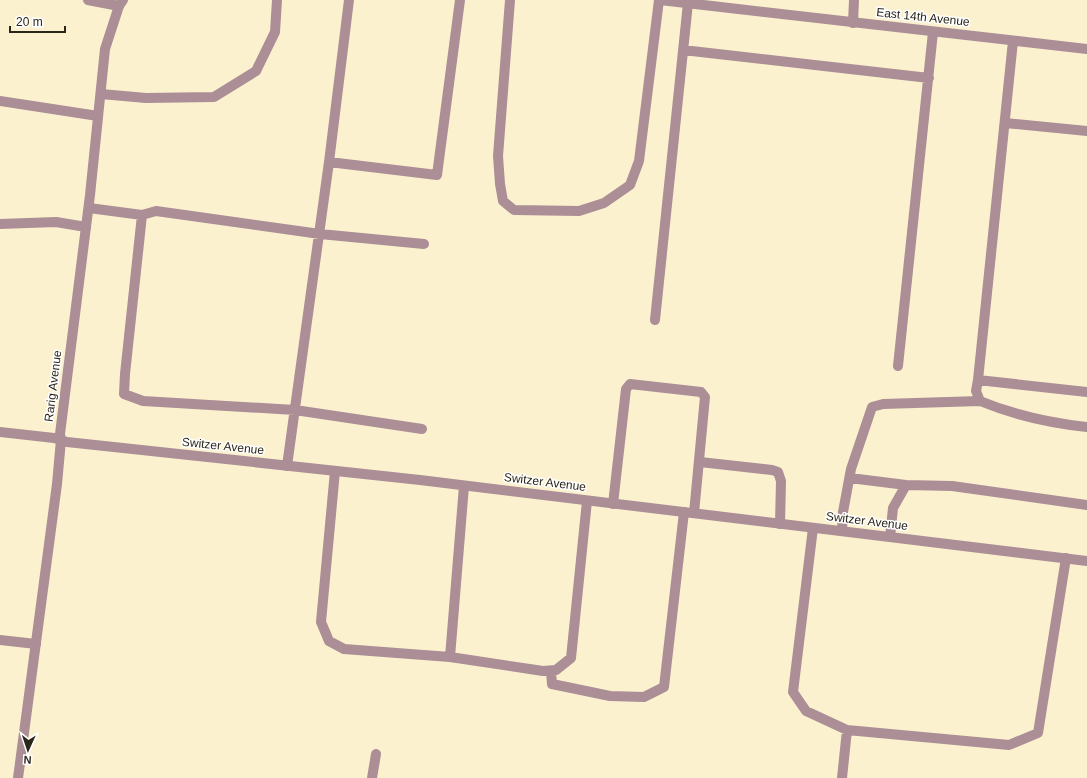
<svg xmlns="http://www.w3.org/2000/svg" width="1087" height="778" font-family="Arial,sans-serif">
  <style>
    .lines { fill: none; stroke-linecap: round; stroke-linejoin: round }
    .lane { stroke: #ab8e96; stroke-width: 10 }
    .street { stroke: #ab8e96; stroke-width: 10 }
    .labels { text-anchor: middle; stroke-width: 3; stroke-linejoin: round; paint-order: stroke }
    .street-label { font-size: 12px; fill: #2b261a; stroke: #fff }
  </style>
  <rect width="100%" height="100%" fill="#fcf1cf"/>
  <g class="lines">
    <path class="lane" d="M88,0L119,6
      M349,0L329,162L437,175L460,0
      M510,0L498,156L500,184L503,201L514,210L579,211L604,203L630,185L639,161L659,0
      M853,23L854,0
      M1013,41L978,380L1087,392
      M683,50L929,78
      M101,94L146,98L214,97L256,71L275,32L277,0
      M0,101L98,116
      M1005,123L1087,131
      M89,208L142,215
      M0,224L56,222L86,227
      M655,320L688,3
      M898,366L933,32
      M978,380L976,391L980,401C1014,415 1050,423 1087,427
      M422,429L295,410L143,401L124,394L125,374L142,215L156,211L320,234L424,244
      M700,462L772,470L778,472L781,481L780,524
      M287,466L329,162
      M335,471L321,622L329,641L344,649L450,657L464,486
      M850,478L906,485
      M613,504L626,389L630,384L701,392L705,397L694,513
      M813,528L793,692L806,711L847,730L1009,745L1038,733L1066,558
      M842,531L843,512L851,469L872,407L883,404L980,401
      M890,537L893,508L906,485L952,486L1087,505
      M0,640L36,644
      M450,657L543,671L556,670L571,658L587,501
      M551,671L552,684L610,696L644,697L664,687L684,512
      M372,778L376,754
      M842,778L847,730"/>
    <path class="street" d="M660,0L1087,49
      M0,432L54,438L67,442L420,480L1087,561
      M18,778L57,484L61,440L60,434L90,195L105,49L119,6L123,0"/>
  </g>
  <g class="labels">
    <g class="street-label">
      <text transform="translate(923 17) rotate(6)" y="4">East 14th Avenue</text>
      <text transform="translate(53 386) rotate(-83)" y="4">Rarig Avenue</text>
      <text transform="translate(223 446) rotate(6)" y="4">Switzer Avenue</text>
      <text transform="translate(545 482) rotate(7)" y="4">Switzer Avenue</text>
      <text transform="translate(867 521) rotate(7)" y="4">Switzer Avenue</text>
    </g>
  </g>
  <g transform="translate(28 750) rotate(183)" stroke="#ffffff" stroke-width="3" paint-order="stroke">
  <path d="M0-3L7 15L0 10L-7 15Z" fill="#2b261a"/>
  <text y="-6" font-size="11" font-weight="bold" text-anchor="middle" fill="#2b261a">N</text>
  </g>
  <path d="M10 26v6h55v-6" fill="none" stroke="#2b261a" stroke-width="2"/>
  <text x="16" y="26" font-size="12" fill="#2b261a" stroke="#ffffff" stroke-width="3" paint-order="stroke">20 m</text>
</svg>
